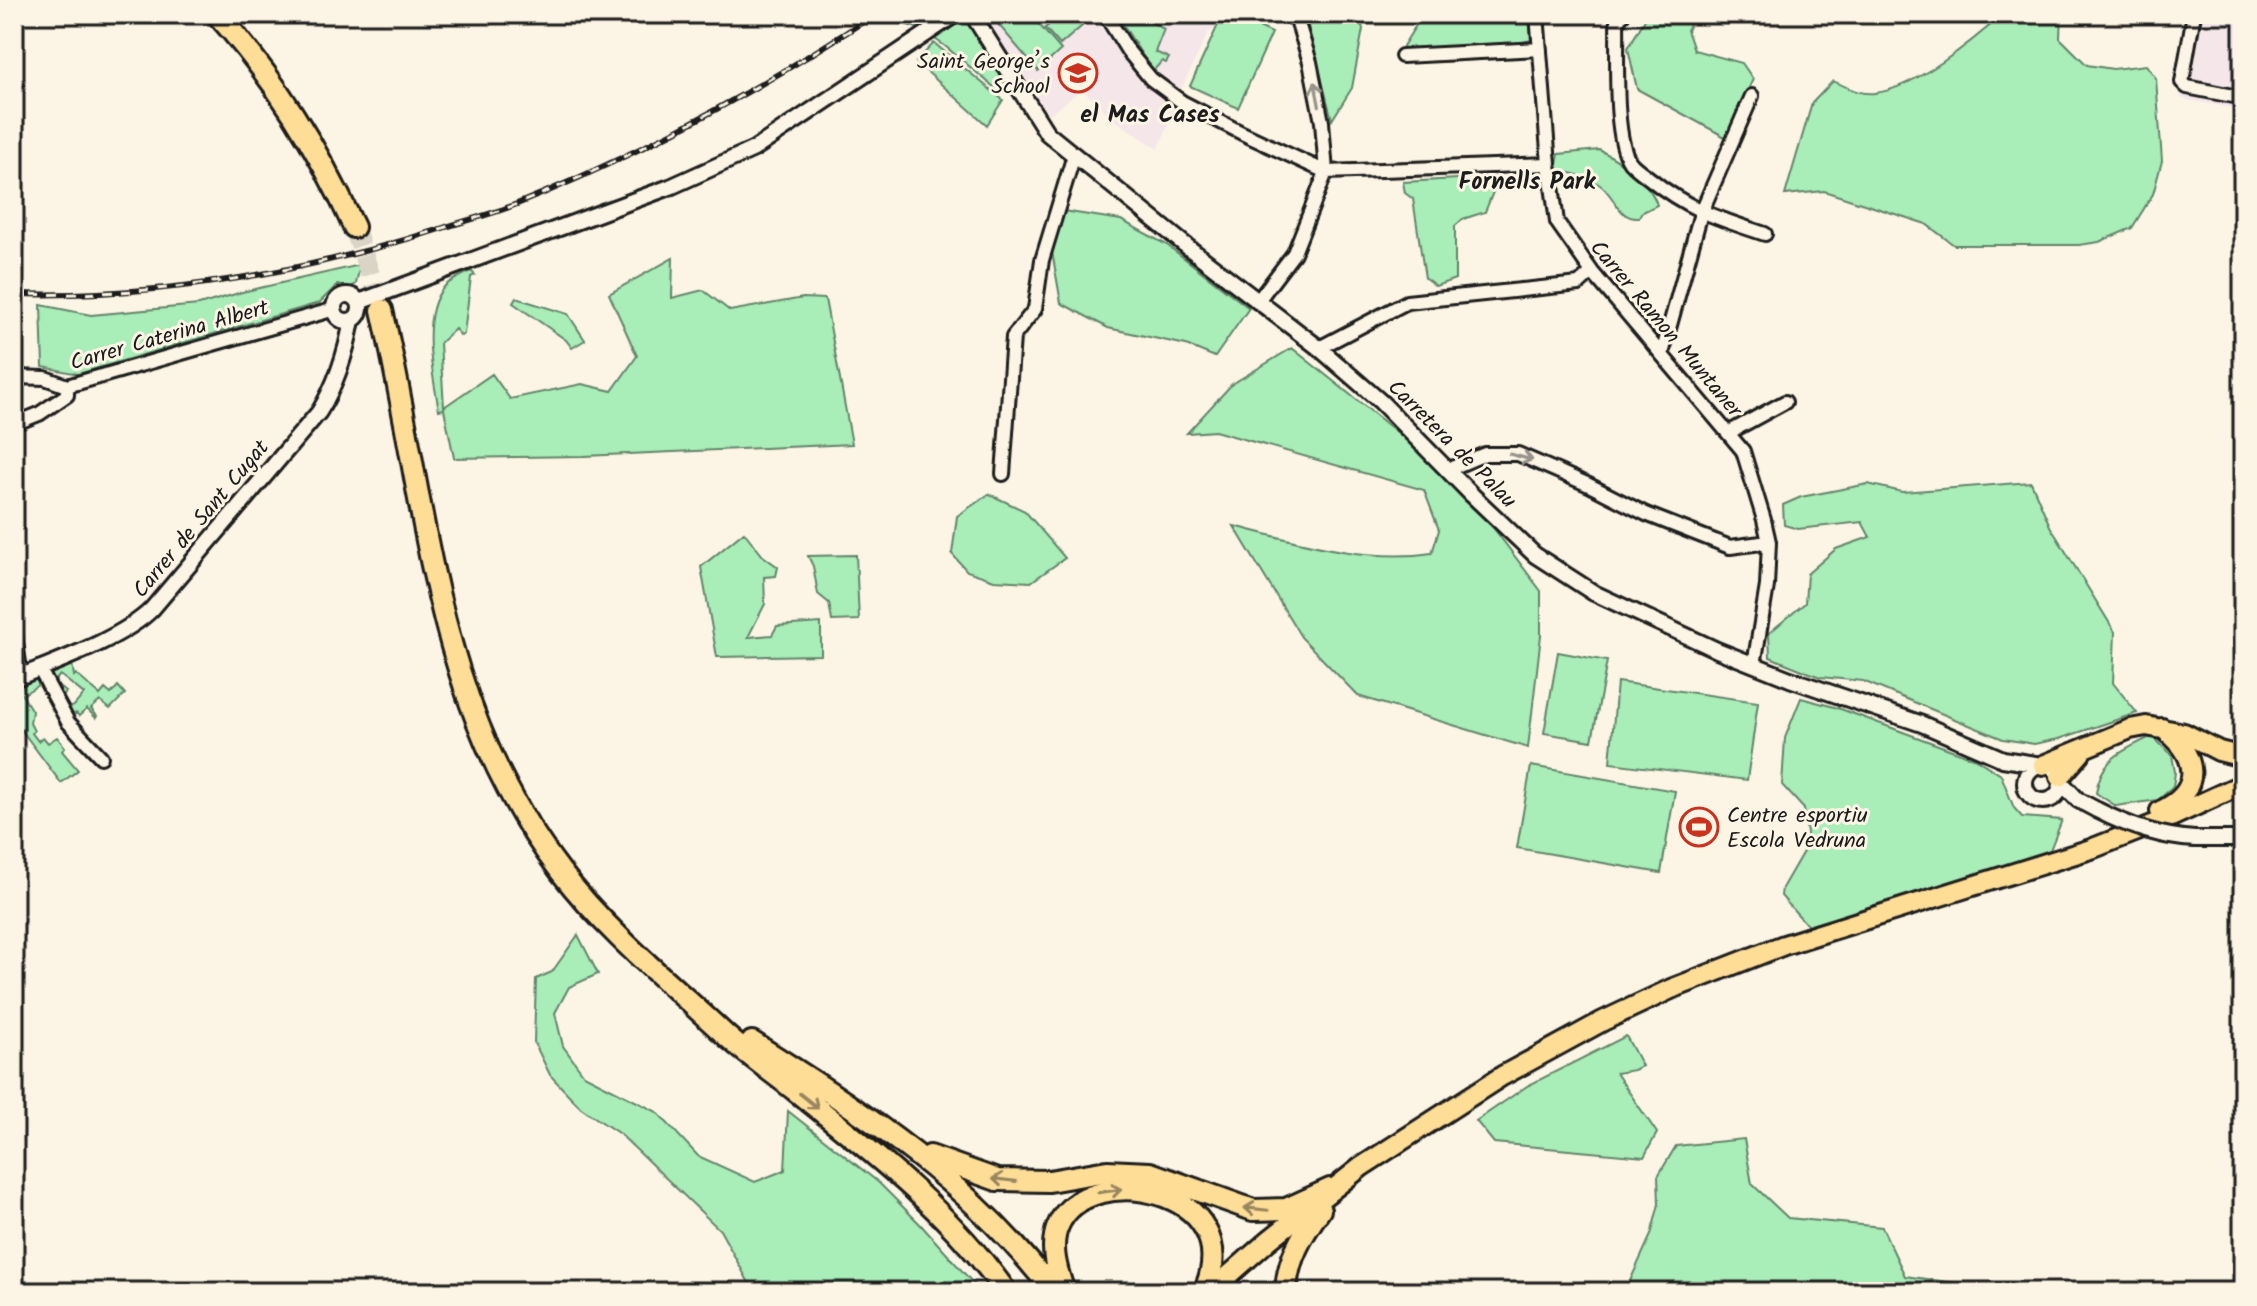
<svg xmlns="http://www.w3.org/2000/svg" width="2257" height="1306" font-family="Kalam,sans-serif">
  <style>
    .built { fill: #f5e6e9 }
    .green { fill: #a9edb8; stroke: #62846a; stroke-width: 2 }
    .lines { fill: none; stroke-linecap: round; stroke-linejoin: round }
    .trunk-tunnel { stroke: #dad4c7; stroke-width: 20; stroke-dasharray: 20 10; stroke-linecap: butt }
    .minor-casing { stroke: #1c1c1c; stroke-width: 18 }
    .tertiary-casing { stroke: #1c1c1c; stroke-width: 20 }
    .primary-casing { stroke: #1c1c1c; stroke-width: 24 }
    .trunk-casing { stroke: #1c1c1c; stroke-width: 26 }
    .minor { stroke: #fcf5e5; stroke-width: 12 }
    .tertiary { stroke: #fcf5e5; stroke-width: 14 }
    .primary { stroke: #fedd96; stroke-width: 18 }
    .trunk { stroke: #fedd96; stroke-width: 20 }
    .rail-casing { stroke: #1c1c1c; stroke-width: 6 }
    .rail { stroke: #fcf5e5; stroke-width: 3; stroke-dasharray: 9; stroke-linecap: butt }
    .tertiary-bridge-casing { stroke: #1c1c1c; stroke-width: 20; stroke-linecap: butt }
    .tertiary-bridge { stroke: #fcf5e5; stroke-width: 14 }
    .oneway { stroke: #97938b }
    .oneway2 { stroke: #98865f }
    .labels { text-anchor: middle; stroke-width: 6; stroke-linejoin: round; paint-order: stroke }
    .poi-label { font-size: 22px; fill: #1c1c1c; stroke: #fcf5e5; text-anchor: end }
    .street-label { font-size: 22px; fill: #1c1c1c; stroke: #fcf5e5 }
    .neighbourhood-label { font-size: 24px; font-weight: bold; fill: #1c1c1c; stroke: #fcf5e5 }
  </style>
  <rect width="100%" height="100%" fill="#fcf5e5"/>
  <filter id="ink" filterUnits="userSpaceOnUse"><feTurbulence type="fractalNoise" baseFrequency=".0125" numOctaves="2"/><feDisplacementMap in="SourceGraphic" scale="16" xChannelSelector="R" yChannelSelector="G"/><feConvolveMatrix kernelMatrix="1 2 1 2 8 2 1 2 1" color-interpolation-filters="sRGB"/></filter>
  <g filter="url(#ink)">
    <path class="built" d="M1004,14H1094L1146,87L1177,106L1158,149L1113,119L1082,89L1049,115L990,25Z
      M1114,14H1222L1214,30L1208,33L1178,96L1149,67Z
      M2185,14H2243V110L2183,99L2175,86L2174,76Z"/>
    <path class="green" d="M874,14H1002L976,35L1009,81L1001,93L945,46L920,29Z
      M1008,14H1030L1061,50L1038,71L997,23Z
      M1062,14H1073L1082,26L1060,45L1045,28Z
      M1136,14L1164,29L1155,52L1169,58L1166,63L1162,61L1154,70L1149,66L1122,23Z
      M1223,14H1231L1272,33L1238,108L1190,86Z
      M1305,14H1358L1363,29L1352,88L1332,120Z
      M1423,14H1529L1531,40L1507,46L1403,50V46Z
      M1648,14H1696L1687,30L1694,50L1742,63L1753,79L1727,138L1637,89L1628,48Z
      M2003,14H2061L2060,38L2087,65L2113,69L2146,65L2156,78L2162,161L2153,194L2132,228L2099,242L2079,245H1954L1926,224L1824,191L1785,195L1812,103L1833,81C1846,87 1859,95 1875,93C1914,89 1974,40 2003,14Z
      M934,43L1003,100L987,125L916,62Z
      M1599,150C1619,159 1651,183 1657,205L1641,213L1639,218C1618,220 1615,195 1600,185C1587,176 1570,173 1556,169L1559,154Z
      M1495,177L1493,192L1485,212L1463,219L1455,226V279L1436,286L1425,278L1413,199L1405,193L1403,182Z
      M1063,211L1121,220L1167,245L1249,308L1215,357L1186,345L1108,328L1061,303L1050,240Z
      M673,258L672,298L703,290L730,311L803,298L825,299L852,444L584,456L454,458L444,409L439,410C433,377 419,315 444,287C450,280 462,276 471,271L475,275L471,277L464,334L461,336L455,329L440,343L444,407L492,374L510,399L582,384L612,391L637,356L609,294Z
      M360,265L356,284L351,287L337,285L319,303L78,374L43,367L41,305L91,315L199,305L242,292Z
      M516,298L568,314L585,340L572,348L566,340L513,303Z
      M1292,348L1458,481L1541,591V635L1528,748L1358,696L1301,637L1234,526C1298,542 1366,563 1432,553L1439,530L1424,490L1215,431L1187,433L1232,384Z
      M2031,482L2050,526L2115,632L2113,683L2137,713L2059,739L2034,744L2003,739L1863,681L1820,677L1770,657L1769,633L1805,603L1807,574L1836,549L1870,537L1862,522L1798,529L1784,525L1783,505L1801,497L1868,484L1902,492Z
      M989,494L1025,511L1065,558L1031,582L994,580L967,571L952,554L957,516Z
      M744,532L763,556L778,567L776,576L764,577L765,604L748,637L772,635L777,626L821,623V655L717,657L701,567Z
      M856,555L859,620L832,621L829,603L818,594L813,566L808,556Z
      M1558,652L1607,661L1592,741L1544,733Z
      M72,663L74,676L76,674L100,695L105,689L111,694L118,686L125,694L110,709L100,701L91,709L97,716L96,718L87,709L79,716L76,713L70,717L66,709L74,706L84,694L60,675L54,682L66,692L61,701L45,674Z
      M37,678L40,684L22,695L32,711L30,723L34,731L32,733L38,741L43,737L48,743L57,737L65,747L62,751L78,770L61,783L14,720V688Z
      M1617,682L1758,702L1747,780L1610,763Z
      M1801,698L1838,708L1976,759L2001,775L2014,808L2022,817L2062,820L2050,850L1808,926L1781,896L1782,888L1808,843L1804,809L1782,785L1785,738Z
      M2152,736L2172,755L2175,772L2173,787L2158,800L2116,806L2096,793C2101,757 2123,751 2152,736Z
      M1531,766L1675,791L1661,873L1517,848Z
      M578,935L598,974L569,987L555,1013L563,1046L584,1075L657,1112L698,1156L755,1182L785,1170L788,1111L878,1182L920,1224L981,1292H754L720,1230L621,1135L581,1108L550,1075L534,1042L536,979L552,972Z
      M1626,1036L1642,1066L1634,1070L1616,1073L1657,1133L1644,1157L1494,1143L1476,1121L1527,1086Z
      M1744,1139L1752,1184L1788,1218L1882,1227L1905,1276L2019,1292H1625L1651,1235L1659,1204L1658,1176L1676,1146Z"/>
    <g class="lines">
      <path class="trunk-tunnel" d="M354,227L382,310"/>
      <g class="minor-casing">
        <path id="minor" d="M1105,14L1128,51L1151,79L1182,102L1242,133L1326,172L1549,164
          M1537,14L1549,164L1557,222L1592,272L1743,451L1764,520L1769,542L1767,586L1754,665
          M1623,14L1617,21C1618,54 1613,137 1630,162C1635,168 1643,173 1649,178C1689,210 1717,218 1765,234
          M2194,14L2182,82L2187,87L2243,98
          M1402,56L1540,49
          M1257,302L1294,253L1326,172L1322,122L1310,62L1295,14
          M1319,348L1407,302L1579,284L1592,272
          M1662,354L1701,213L1752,96
          M14,377L45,378L67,386L335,309
          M14,424L39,414L67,395V386
          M1728,433L1785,402
          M1447,470L1485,454H1518L1589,485L1646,514L1730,547L1769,542
          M1003,474L1013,337L1035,309L1042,260L1074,155
          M14,629L21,676
          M39,668L68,722L101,757"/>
      </g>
      <g class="tertiary-casing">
        <path id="tertiary" d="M972,14L1047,133L1189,248L1319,348L1381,402L1472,495L1535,555L1594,593L1717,650L1790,679L1922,724L2003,759L2041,765
          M334 308a13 13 0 1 1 26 0a13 13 0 1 1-26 0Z
          M359,302L670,187L754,149L956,14
          M14,679C55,662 122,639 152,609L319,412C337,383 346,354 352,320
          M2025 783a18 18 0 1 1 36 0a18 18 0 1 1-36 0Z
          M2061,782L2078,800L2097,810
          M2195,839H2243"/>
      </g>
      <g class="primary-casing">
        <path id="primary" d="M2043,765L2130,729L2146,726L2184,733L2219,751L2243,757
          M2060,777L2081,753
          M2160,811C2205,790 2198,754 2162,728
          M1210,1292L1269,1240L1361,1167L1502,1076L1603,1021L1671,989L1784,945L2091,849L2160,822L2243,784"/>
      </g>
      <g class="trunk-casing">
        <path id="trunk" d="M217,14C276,80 317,147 354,227
          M382,310C428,507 432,704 561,872C606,931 666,980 720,1030C743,1052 771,1071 796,1091C871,1151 950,1212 1006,1292
          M752,1042C869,1116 968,1181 1054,1292
          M930,1156L997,1180L1049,1181L1107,1171L1150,1173L1253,1210L1286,1209L1330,1189
          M1064,1292C1057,1271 1049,1247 1058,1226C1087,1157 1251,1189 1204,1292
          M1286,1292C1287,1260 1302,1235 1320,1210"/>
      </g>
      <use href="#minor" class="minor"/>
      <use href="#tertiary" class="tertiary"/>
      <use href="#primary" class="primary"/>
      <use href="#trunk" class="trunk"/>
      <g class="rail-casing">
        <path id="rail" d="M14,294C160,298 304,273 443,228C467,220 493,214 517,204C643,153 762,88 875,14"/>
      </g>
      <use href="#rail" class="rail"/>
      <g class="tertiary-bridge-casing">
        <path id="tertiary-bridge" d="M2097,810C2128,826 2160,837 2195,839"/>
      </g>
      <use href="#tertiary-bridge" class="tertiary-bridge"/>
    </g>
    <defs><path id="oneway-shaft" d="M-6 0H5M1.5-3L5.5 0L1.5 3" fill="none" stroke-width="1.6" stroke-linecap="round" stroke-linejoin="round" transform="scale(2)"/></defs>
    <g class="oneway">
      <use href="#oneway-shaft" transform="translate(1317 94) rotate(-101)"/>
      <use href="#oneway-shaft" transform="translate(1521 457) rotate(15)"/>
    </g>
    <g class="oneway2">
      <use href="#oneway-shaft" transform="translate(809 1101) rotate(39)"/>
      <use href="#oneway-shaft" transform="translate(1004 1180) rotate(-173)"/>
      <use href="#oneway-shaft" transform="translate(1110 1191) rotate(-8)"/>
      <use href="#oneway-shaft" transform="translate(1256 1209) rotate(-174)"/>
    </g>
  </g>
  <defs>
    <g id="school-ring" transform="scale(2)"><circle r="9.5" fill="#fcf5e5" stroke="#c8321e" stroke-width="1.5"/><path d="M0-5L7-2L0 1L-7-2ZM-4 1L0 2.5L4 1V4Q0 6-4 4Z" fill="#c8321e"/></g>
    <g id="stadium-ring" transform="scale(2)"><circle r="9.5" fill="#fcf5e5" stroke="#c8321e" stroke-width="1.5"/><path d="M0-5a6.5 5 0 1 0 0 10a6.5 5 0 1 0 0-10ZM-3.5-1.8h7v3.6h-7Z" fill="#c8321e"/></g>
  </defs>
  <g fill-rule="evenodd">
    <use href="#school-ring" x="1078" y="73"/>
    <use href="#stadium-ring" x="1699" y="827"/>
  </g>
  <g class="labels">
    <g class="poi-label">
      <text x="1050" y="68">Saint George’s<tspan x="1050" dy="25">School</tspan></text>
      <text x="1727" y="822" text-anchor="start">Centre esportiu<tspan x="1727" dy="25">Escola Vedruna</tspan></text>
    </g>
    <g class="street-label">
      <text transform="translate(1667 328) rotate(50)" y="8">Carrer Ramon Muntaner</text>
      <text transform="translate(169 334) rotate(-16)" y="8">Carrer Caterina Albert</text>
      <text transform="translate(1453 443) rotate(45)" y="8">Carretera de Palau</text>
      <text transform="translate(200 518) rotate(-50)" y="8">Carrer de Sant Cugat</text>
    </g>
    <g class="neighbourhood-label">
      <text x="1150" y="122">el Mas Cases</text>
      <text x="1527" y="189">Fornells Park</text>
    </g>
  </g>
  <rect width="2257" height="1306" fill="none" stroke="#fcf5e5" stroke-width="48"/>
  <rect x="24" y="24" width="2209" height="1258" fill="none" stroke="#1c1c1c" stroke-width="3" filter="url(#ink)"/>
</svg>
